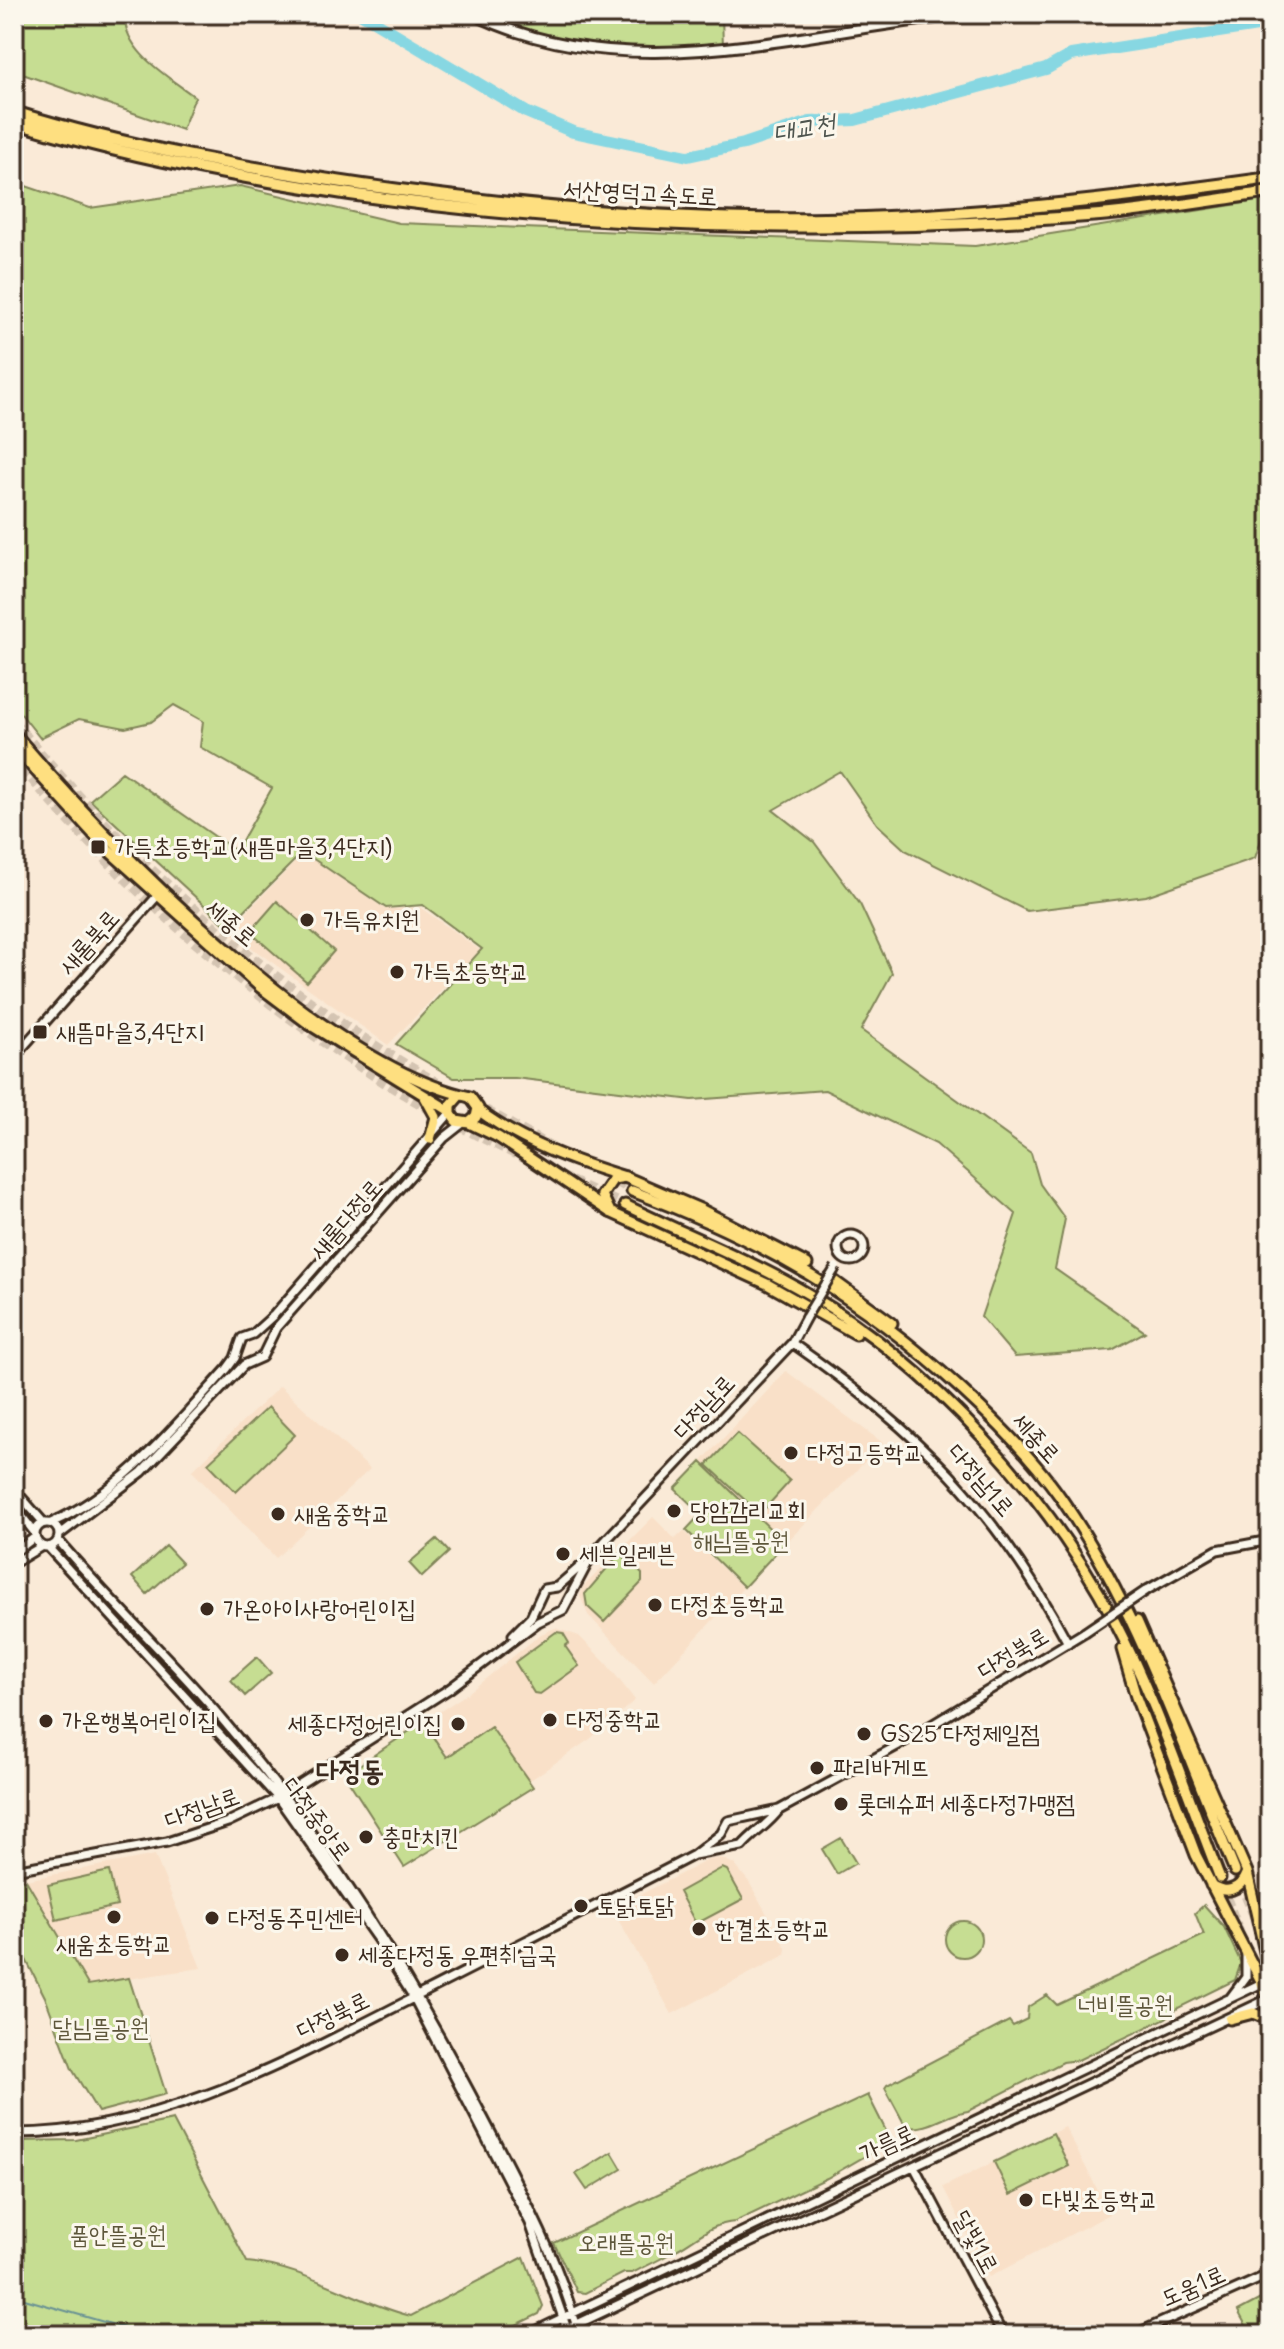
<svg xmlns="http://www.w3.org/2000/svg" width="1284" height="2349" font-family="Delius,'Poor Story',sans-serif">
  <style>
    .built { fill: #f9e0c8 }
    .green { fill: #c6dd92; stroke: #808458; stroke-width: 2 }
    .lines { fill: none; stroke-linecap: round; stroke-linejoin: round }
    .stream { stroke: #699294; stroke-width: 2 }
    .river { stroke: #87d7e2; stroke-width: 12 }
    .trunk-tunnel { stroke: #d4c4b2; stroke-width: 9; stroke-dasharray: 9 4.5; stroke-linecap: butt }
    .tertiary-casing { stroke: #3b2a1e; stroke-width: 13 }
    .secondary-casing { stroke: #3b2a1e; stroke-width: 14 }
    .primary-casing { stroke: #3b2a1e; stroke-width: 15 }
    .trunk-casing { stroke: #3b2a1e; stroke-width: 15 }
    .motorway-casing { stroke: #3b2a1e; stroke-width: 16 }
    .tertiary { stroke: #fbf7ec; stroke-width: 7 }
    .secondary { stroke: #fbf7ec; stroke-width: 8 }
    .primary { stroke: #fedf80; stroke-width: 9 }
    .trunk { stroke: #fedf80; stroke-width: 9 }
    .motorway { stroke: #fedf80; stroke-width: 10 }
    .tertiary-bridge-casing { stroke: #3b2a1e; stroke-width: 13; stroke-linecap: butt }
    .tertiary-bridge { stroke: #fbf7ec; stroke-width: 7 }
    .poi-dot { fill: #3b2a1e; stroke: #fbf7ec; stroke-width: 3 }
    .labels { text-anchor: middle; stroke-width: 6; stroke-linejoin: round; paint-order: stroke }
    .street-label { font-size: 24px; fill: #3b2a1e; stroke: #fbf7ec }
    .poi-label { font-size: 24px; fill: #3b2a1e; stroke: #fbf7ec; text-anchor: start }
    .park-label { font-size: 24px; fill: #5e573b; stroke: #fbf7ec }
    .water-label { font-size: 26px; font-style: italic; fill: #4e554f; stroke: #fbf7ec }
    .quarter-label { font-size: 28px; font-weight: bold; fill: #3b2a1e; stroke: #fbf7ec }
  </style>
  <rect width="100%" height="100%" fill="#faead7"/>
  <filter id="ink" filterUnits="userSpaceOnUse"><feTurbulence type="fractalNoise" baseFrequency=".0125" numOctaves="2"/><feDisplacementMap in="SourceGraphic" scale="16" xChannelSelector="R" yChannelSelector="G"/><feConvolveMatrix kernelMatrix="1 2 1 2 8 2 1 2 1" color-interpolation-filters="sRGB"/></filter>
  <g filter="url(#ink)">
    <path class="built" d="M304,853L385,909L421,908L480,950L388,1045L228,931Z
      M786,1371L883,1443L786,1543L701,1462Z
      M280,1386L370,1469L276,1558L192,1471Z
      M653,1517L675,1539L684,1531L743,1588L654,1683L588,1615L580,1596L583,1587Z
      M555,1628L579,1636L606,1663L635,1700L590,1739L529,1781L492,1727L448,1756L424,1722L468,1693L541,1634Z
      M155,1855L201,1968L88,1985L26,1880Z
      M721,1858L734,1864L749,1882L786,1948L785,1955L672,2014L612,1909L708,1860Z
      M1065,2127L1110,2214L989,2277L943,2187Z"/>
    <path class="green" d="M14,14H125C122,51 169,77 195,97L182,130L14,71Z
      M474,14H722L723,47L580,49Z
      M14,182L90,208L240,186L399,223L975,246L1270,199V813L1255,858L1146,896L1027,911L905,850L877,824L840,771L773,810L814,842L860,904L892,973L861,1030L1031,1153L1040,1184L1065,1219L1055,1269L1145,1332L1112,1350L1015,1357L981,1317L1016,1214L936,1144L825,1090L692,1100L515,1078H454L396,1044L482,949L423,905L386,908L303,852L228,927L90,800L122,772L236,851L272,788L200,747L203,721L174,705L151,722L125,728L79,719L40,738L14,705Z
      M277,901L334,951L307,982L250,932Z
      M268,1407L295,1435L236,1492L208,1463Z
      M737,1433L790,1481L760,1514L707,1465Z
      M701,1462L785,1543L744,1587L686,1530L701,1514L675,1489Z
      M437,1539L449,1552L422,1577L409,1563Z
      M166,1546L182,1563L147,1594L132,1577Z
      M620,1553L642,1574V1582L604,1622L587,1606L585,1594Z
      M556,1632L563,1633L569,1643L565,1646L579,1666L540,1694L534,1693L515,1662Z
      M257,1657L271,1673L245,1696L231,1680Z
      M423,1722L447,1757L491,1727L533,1787L404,1867L348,1780L349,1772Z
      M841,1838L856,1863L837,1874L822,1849Z
      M722,1868L727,1870L743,1899L696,1924L679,1892Z
      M109,1871L117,1906L56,1920L48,1885Z
      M26,1880L88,1985L129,1978L166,2094L98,2112L72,2069L45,1997L14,1936V1881Z
      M1204,1905L1224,1927L1241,1963L1235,1980L1178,2008L1166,2018L1078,2060L1063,2062L968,2111C945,2114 929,2131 906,2127L885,2088L887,2085L1009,2021L1013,2026L1027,2019L1028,2007L1047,1995L1057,2005L1204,1935L1195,1913Z
      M945 1939a18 18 0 1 1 36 0a18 18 0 1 1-36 0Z
      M868,2095L888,2135L886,2144L827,2178L735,2222C710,2224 698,2238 678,2249C664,2258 648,2265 632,2273H624L585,2293L577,2292L554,2243Z
      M173,2120L247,2262C305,2267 355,2302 411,2316L524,2257L543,2306L539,2314L495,2335H14V2141L76,2140Z
      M1053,2133L1069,2166L1010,2195L994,2162Z
      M612,2152L622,2169L587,2190L576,2174Z
      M1270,2294V2335H1251L1238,2311Z"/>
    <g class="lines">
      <path class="stream" d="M14,2296L149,2335"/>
      <path class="river" d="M362,14L526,112L573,132L688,156L744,144L810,122L855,120L1046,69L1071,55L1270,24"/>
      <path class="trunk-tunnel" d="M14,721C132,864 275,991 437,1082
        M14,759C148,921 335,1072 527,1160
        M474,1103L559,1151
        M593,1169L632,1191
        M559,1175L625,1205
        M1235,1871L1256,1922
        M1222,1885L1241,1935
        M1264,1997L1270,2014"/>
      <g class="tertiary-casing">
        <path id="tertiary" d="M14,1057L159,894
          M838 1248a13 13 0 1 1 26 0a13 13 0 1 1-26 0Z
          M792,1343C917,1430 996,1508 1068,1643
          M14,1489L44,1523
          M14,1506L35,1533
          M51,1523C122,1492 176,1425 227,1369L235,1358L242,1338L253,1334L274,1315L450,1113
          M35 1535a12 12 0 1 1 24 0a12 12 0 1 1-24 0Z
          M59,1535L142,1472L244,1365L262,1357L276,1328L444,1138L463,1123
          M58,1540C110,1602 170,1657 222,1719C328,1843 409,1975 484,2119C520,2188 559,2260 579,2335
          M48,1547L278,1798L378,1940L414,1998L530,2223L569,2335
          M14,1553L35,1537
          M590,1557L792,1343L806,1317
          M14,1563L42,1546
          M1147,1590L1217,1550L1270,1540
          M513,1635L531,1617L544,1589L557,1587L581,1566
          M694,1855L721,1834L728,1821L779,1810L897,1746L1085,1632
          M14,1870L167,1842L228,1822L278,1798L449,1689L538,1622L563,1610L592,1555
          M1231,1997L1246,1977V1955
          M14,2133C162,2133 294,2058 423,1993C513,1947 604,1902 694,1855L742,1846C753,1833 769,1824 779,1810
          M914,2166L1003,2335
          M527,2335L1262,1983
          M554,2335L1268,1999
          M1133,2335L1270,2274"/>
      </g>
      <g class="secondary-casing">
        <path id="secondary" d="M473,14C633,92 805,28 973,14"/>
      </g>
      <g class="primary-casing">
        <path id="primary" d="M14,733C111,849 324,1065 470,1097L478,1108L476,1117L469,1123L456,1121L451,1114V1105L458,1097
          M14,747L108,850L260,987L309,1024L450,1111
          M425,1097L436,1117L430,1139
          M478,1110C522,1143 573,1161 625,1177
          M469,1123L498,1137L610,1212
          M1270,1980L1262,1983L1270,2003
          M1230,2019L1253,2013L1270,2020"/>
      </g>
      <g class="trunk-casing">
        <path id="trunk" d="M632,1191C762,1240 860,1296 962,1390C998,1423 1033,1458 1061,1498C1138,1608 1183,1748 1235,1871
          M625,1205C686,1235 751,1260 810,1295C931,1366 1049,1496 1114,1620C1157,1702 1186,1792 1220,1878
          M807,1264L702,1210L625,1177L613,1179L602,1195L610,1212L767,1284L856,1334
          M830,1278L892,1323
          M1137,1621L1247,1872L1270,1974
          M1122,1649L1136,1697L1196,1855L1262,1983
          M1211,1885C1226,1895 1240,1890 1246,1874"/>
      </g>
      <g class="motorway-casing">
        <path id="motorway" d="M14,112C127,147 246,168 363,185C491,203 620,216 750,219C924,222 1098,202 1270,178
          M14,122C123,156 237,177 350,194C599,230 849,235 1100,215C1156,210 1213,200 1270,192"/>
      </g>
      <use href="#tertiary" class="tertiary"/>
      <use href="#secondary" class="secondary"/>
      <use href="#primary" class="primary"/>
      <use href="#trunk" class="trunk"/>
      <use href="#motorway" class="motorway"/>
      <g class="tertiary-bridge-casing">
        <path id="tertiary-bridge" d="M806,1317L836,1267
          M1085,1632L1147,1590"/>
      </g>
      <use href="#tertiary-bridge" class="tertiary-bridge"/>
    </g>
  </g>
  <g class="poi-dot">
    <rect x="90" y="839" width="16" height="16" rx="4"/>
    <circle cx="307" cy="920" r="8"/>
    <circle cx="397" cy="972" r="8"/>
    <rect x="32" y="1024" width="16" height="16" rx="4"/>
    <circle cx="791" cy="1453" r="8"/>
    <circle cx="674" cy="1511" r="8"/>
    <circle cx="278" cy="1514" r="8"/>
    <circle cx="563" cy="1554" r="8"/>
    <circle cx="655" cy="1605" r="8"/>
    <circle cx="207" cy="1609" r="8"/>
    <circle cx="550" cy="1720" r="8"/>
    <circle cx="46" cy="1721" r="8"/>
    <circle cx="458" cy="1724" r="8"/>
    <circle cx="864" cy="1734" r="8"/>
    <circle cx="817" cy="1768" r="8"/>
    <circle cx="841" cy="1804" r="8"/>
    <circle cx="366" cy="1837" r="8"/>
    <circle cx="581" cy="1906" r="8"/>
    <circle cx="114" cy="1917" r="8"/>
    <circle cx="212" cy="1918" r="8"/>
    <circle cx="699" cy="1929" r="8"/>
    <circle cx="342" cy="1955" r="8"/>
    <circle cx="1026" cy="2200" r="8"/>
  </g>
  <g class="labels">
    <g class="street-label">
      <text transform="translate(640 193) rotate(3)" y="8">서산영덕고속도로</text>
      <text transform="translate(231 923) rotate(40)" y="8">세종로</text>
      <text transform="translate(89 942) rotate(-48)" y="8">새롬북로</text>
      <text transform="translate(346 1219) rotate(-49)" y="8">새롬다정로</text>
      <text transform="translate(704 1407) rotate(-47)" y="8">다정남로</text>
      <text transform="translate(1036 1438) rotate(48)" y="8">세종로</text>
      <text transform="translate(981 1480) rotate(49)" y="8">다정남1로</text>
      <text transform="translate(1013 1653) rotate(-31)" y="8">다정북로</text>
      <text transform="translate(202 1808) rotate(-20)" y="8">다정남로</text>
      <text transform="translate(317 1819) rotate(53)" y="8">다정중앙로</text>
      <text transform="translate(333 2015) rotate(-26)" y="8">다정북로</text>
      <text transform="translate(887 2143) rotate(-25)" y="8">가름로</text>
      <text transform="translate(976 2242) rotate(62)" y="8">달빛1로</text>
      <text transform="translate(1193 2286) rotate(-24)" y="8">도움1로</text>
    </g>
    <g class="poi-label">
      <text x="114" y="855">가득초등학교(새뜸마을3,4단지)</text>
      <text x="323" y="928">가득유치원</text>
      <text x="413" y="980">가득초등학교</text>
      <text x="56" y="1040">새뜸마을3,4단지</text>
      <text x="807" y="1461">다정고등학교</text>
      <text x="690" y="1519">당암감리교회</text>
      <text x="294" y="1522">새움중학교</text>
      <text x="579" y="1562">세븐일레븐</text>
      <text x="671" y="1613">다정초등학교</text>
      <text x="223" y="1617">가온아이사랑어린이집</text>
      <text x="566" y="1728">다정중학교</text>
      <text x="62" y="1729">가온행복어린이집</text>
      <text x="442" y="1732" text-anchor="end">세종다정어린이집</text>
      <text x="880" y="1742">GS25 다정제일점</text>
      <text x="833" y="1776">파리바게뜨</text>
      <text x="857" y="1812">롯데슈퍼 세종다정가맹점</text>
      <text x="382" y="1845">충만치킨</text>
      <text x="597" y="1914">토닭토닭</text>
      <text x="228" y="1926">다정동주민센터</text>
      <text x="715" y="1937">한결초등학교</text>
      <text x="114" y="1952" text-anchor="middle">새움초등학교</text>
      <text x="358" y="1963">세종다정동 우편취급국</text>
      <text x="1042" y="2208">다빛초등학교</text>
    </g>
    <g class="park-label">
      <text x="741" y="1549">해님뜰공원</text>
      <text x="1125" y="2013">너비뜰공원</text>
      <text x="101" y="2036">달님뜰공원</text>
      <text x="118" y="2243">품안뜰공원</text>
      <text x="626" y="2251">오래뜰공원</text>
    </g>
    <g class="water-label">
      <text transform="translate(804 128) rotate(-10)" y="9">대교천</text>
    </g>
    <g class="quarter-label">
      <text x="350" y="1780">다정동</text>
    </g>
  </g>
  <rect width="1284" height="2349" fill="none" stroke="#fbf7ec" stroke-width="48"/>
  <rect x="24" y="24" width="1236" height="2301" fill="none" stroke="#3b2a1e" stroke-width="3" filter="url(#ink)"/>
</svg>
